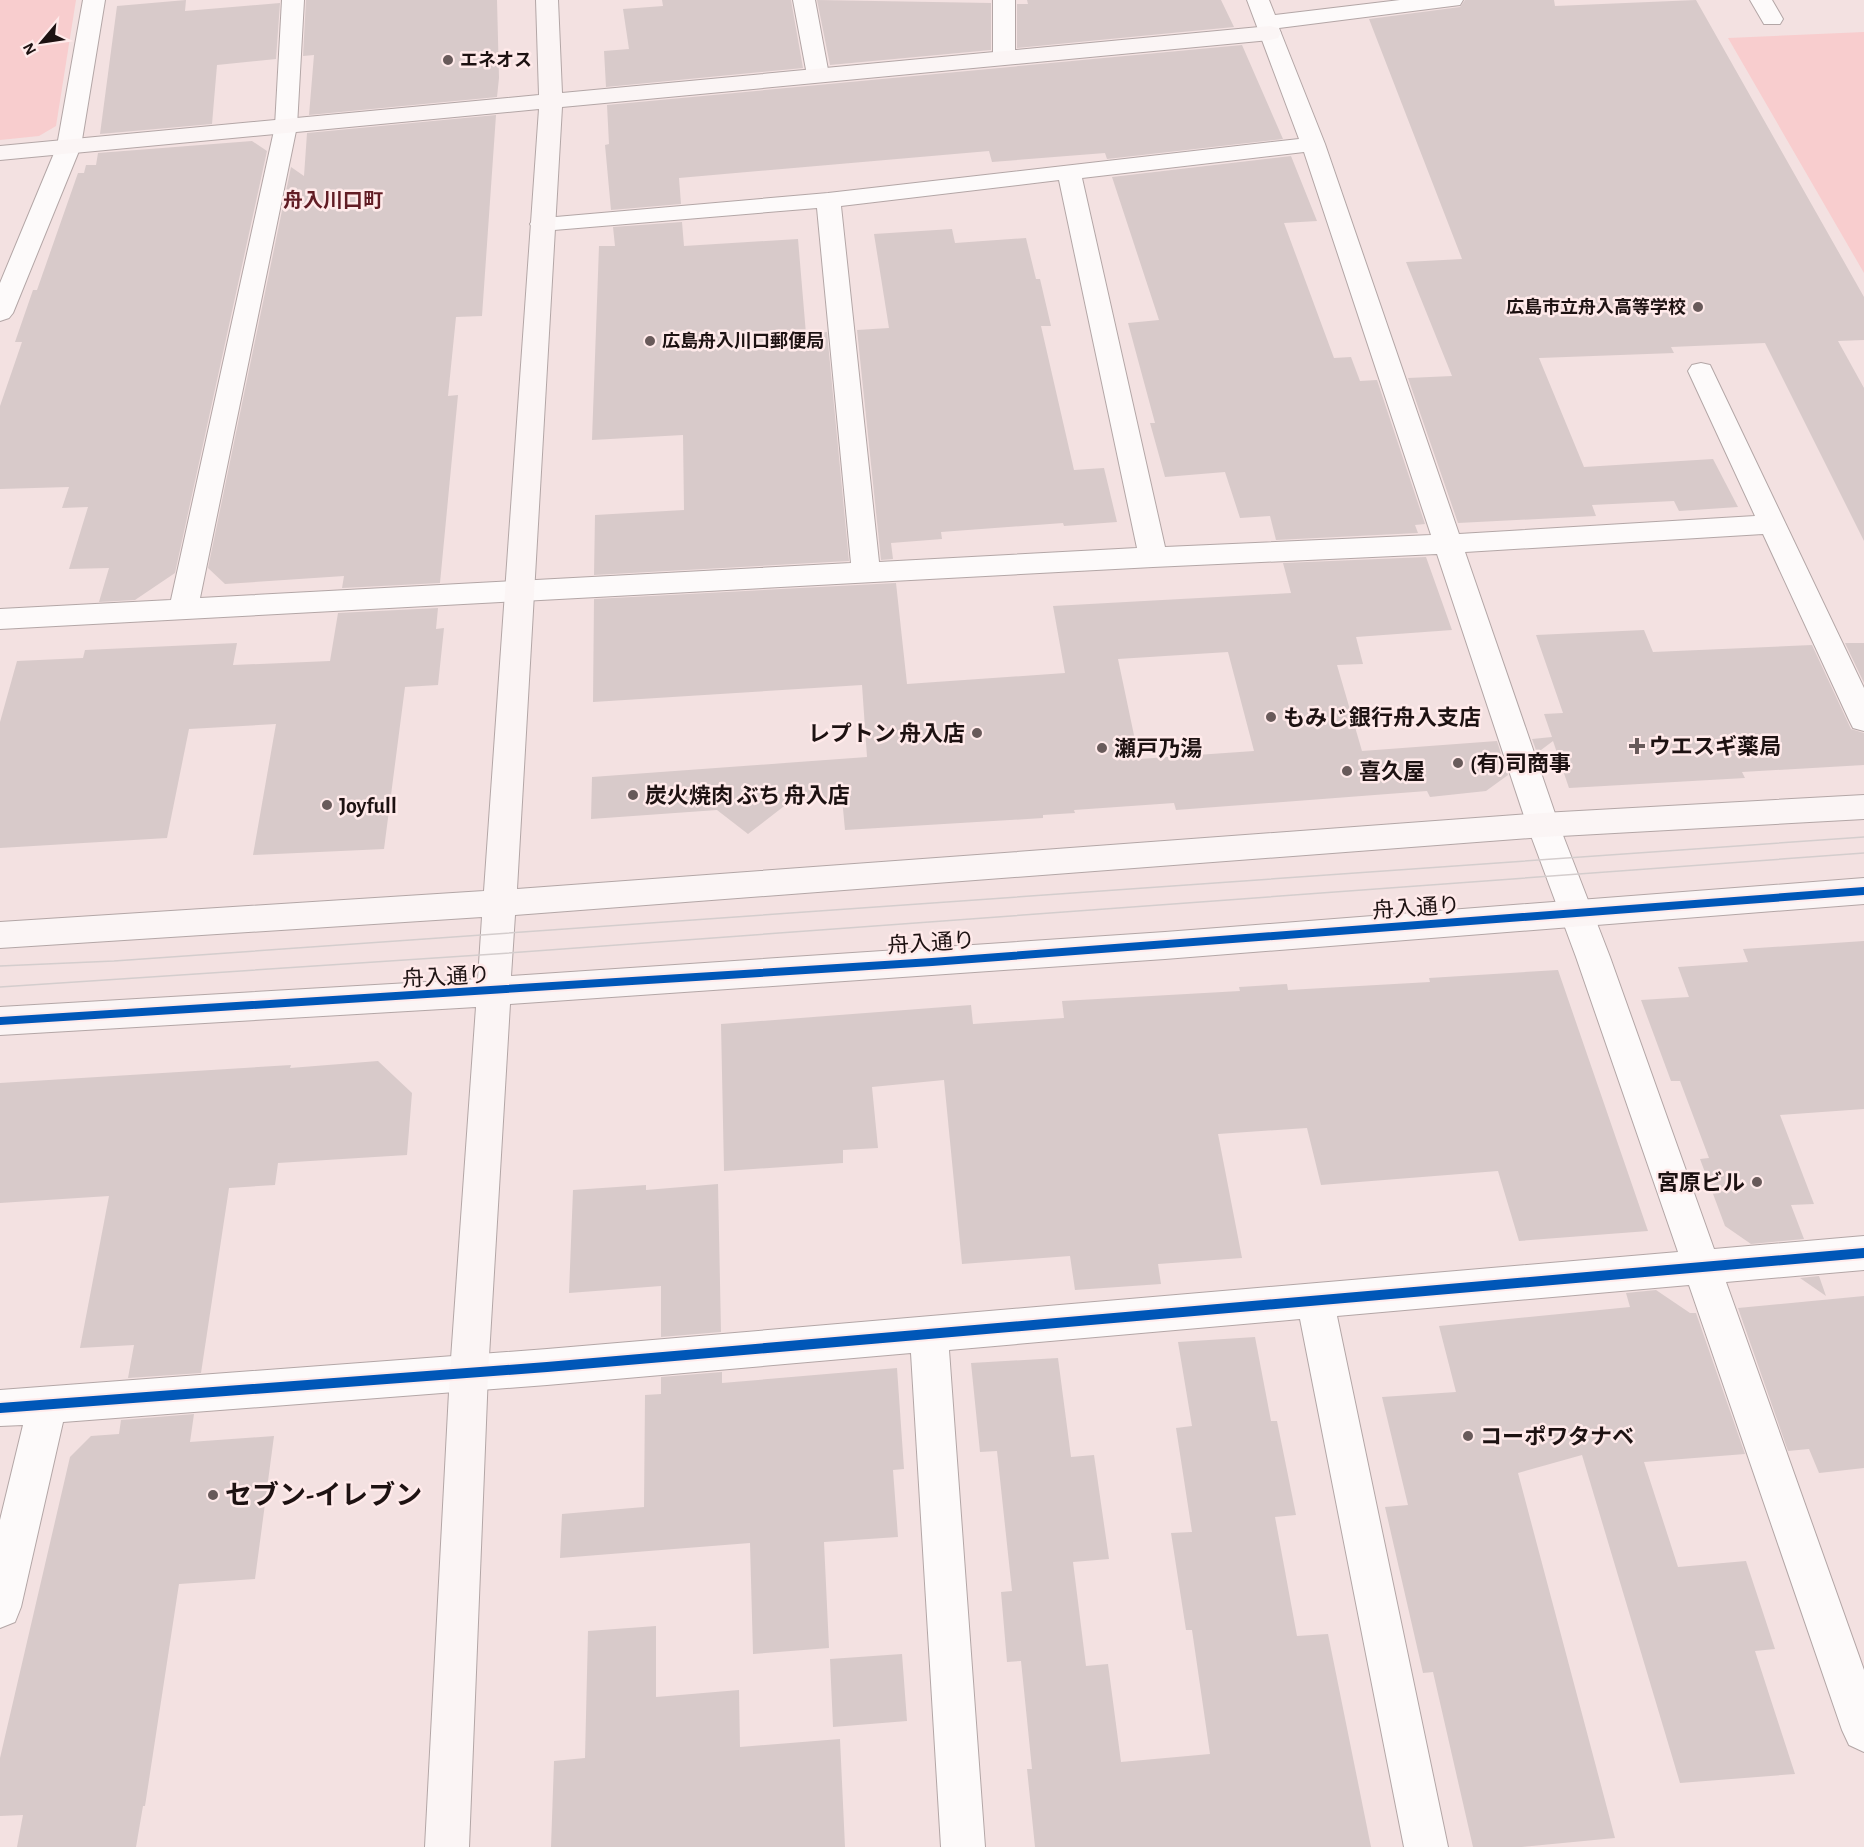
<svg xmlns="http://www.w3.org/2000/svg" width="1864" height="1847" font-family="'Alegreya Sans','Noto Sans JP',sans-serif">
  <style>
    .green { fill: #f8cdce }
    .building { fill: #d8caca; fill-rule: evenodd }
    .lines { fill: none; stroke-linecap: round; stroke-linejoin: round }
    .street-casing { stroke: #b3a6a6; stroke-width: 2 }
    .secondary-casing { stroke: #b3a6a6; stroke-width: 2 }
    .street { fill: #fdfafa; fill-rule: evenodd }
    .secondary { fill: #fbf5f5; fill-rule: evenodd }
    .tram { stroke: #d4cdcd; stroke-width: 1.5 }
    .cycleway-far1-casing { stroke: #ffeaea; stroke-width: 12 }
    .cycleway-casing { stroke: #ffeaea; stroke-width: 14 }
    .cycleway-far1 { stroke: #0057b8; stroke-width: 8 }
    .cycleway { stroke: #0057b8; stroke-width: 10 }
    .poi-dot { fill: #685a5a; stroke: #ffeaea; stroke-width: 2 }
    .labels { text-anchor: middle; stroke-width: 5; stroke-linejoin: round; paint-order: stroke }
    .far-poi-label { font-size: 18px; font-weight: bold; fill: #1d1212; stroke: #ffeaea; text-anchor: start }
    .far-neighbourhood-label { font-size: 20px; font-weight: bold; fill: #611c24; stroke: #ffeaea }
    .poi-label { font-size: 22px; font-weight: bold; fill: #1d1212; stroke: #ffeaea; text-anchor: start }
    .street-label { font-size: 22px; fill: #1d1212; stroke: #ffeaea }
    .near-poi-label { font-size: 27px; font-weight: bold; fill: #1d1212; stroke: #ffeaea; text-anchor: start }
  </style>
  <rect width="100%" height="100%" fill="#f3e1e1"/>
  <path class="green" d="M0,0H76L56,126L39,136L0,140Z
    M1864,32V273L1728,38Z"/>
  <path class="building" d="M186,0L185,11L280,3L276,59L217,65L212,124L100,134L117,6Z
    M306,0H497L499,78L497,97L309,115L314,55L303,56Z
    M662,0H791L803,68L606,87L604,51L629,49L623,9L663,6Z
    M817,0L991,3V50L830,65Z
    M1027,0H1221L1234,27L1017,48V4H1028Z
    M1465,0H1554L1555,6L1696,0L1864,297V340L1838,341L1864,388V541L1765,343L1671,347L1674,353L1539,358L1584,467L1713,459L1738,507L1679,511L1674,501L1592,505L1596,516L1458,523L1408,378L1452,376L1406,262L1462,259L1369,19L1460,7Z
    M1242,45L1283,139L1107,159L1105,153L992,162L989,151L679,178L681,204L611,210L605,145L609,144L607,105Z
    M496,115L482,316L456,317L448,396L458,395L440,583L342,588L344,576L225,584L208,568L291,167L304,176L307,133Z
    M252,141L267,151L175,573L135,600L99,602L109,568L69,569L88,507L62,508L69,487L0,489V406L22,342H15L33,290H37L78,173H84L86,165H96L98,153Z
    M1291,156L1317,221L1284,223L1334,358L1351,357L1360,381L1377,380L1425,524L1415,525L1418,533L1276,540L1270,516L1240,518L1225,472L1165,477L1150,423H1155L1128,323L1159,320L1112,177Z
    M682,222L684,246L798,239L806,334L827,332L849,561L594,575L595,515L684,510L683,435L592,440L599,246H615L613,227Z
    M952,229L955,243L1026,238L1036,279H1040L1051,326H1041L1074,470L1104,468L1117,522L1064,526L1063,523L941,532L942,539L891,543L893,559L881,560L857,330L889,328L874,234Z
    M1426,557L1452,630L1356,637L1363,664L1337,665L1362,751L1497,741L1508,775L1486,791L1430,797L1427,791L1176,810L1174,803L1074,810L1075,813L1043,815V818L845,830L842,798L792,800L748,834L717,810L591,819L592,777L867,757L862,685L593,702L594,599L896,583L907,684L1065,673L1053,606L1291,593L1283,563ZM1228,652L1254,751L1139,759L1118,659Z
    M438,608L436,629L444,628L438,685L405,687L384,849L253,855L276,724L189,729L167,838L0,848V722L17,661L83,658L85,650L237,643L233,665L330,661L338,613Z
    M1644,630L1653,652L1812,645L1851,729L1864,733V765L1742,772L1745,778L1569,788L1553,741L1537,753L1532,739L1552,737L1544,714L1563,713L1536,635Z
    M1845,643H1864V683Z
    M1864,941V1109L1780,1115L1814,1204L1791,1205L1804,1239L1751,1244L1725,1226L1700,1159L1709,1158L1680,1081H1671L1641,1000L1689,997L1678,967L1748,962L1743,949Z
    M1558,970L1648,1231L1519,1241L1498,1171L1321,1185L1307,1128L1218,1134L1242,1258L1158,1264L1161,1284L1075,1290L1070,1256L962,1264L944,1080L872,1087L878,1148L843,1150V1163L724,1171L721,1024L971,1005L973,1024L1064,1018L1062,1001L1240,991L1239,987L1287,984L1288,990L1430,982L1429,978Z
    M378,1061L412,1093L407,1155L278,1163L275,1185L229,1188L201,1373L128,1378L134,1345L80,1348L109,1196L0,1203V1083L291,1065L290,1068Z
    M718,1184L721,1332L661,1337V1286L569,1293L573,1190L646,1185V1190Z
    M1819,1276L1826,1296L1800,1278Z
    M1656,1290L1690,1313H1696L1745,1454L1644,1462L1678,1567L1746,1561L1775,1649L1755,1651L1795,1774L1680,1783L1582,1455L1518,1473L1615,1838L1522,1847H1473L1433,1672L1423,1673L1385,1507L1408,1505L1382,1397L1456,1392L1439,1326L1630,1307L1626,1293Z
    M1864,1296V1468L1819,1473L1809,1449L1788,1451L1738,1308Z
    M1255,1337L1271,1421H1277L1296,1515L1275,1517L1297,1636L1328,1634L1371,1847H1035L1027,1769H1032L1021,1661L1007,1662L1001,1592L1012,1591L997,1451L980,1452L971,1363L1058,1358L1071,1457L1094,1455L1109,1559L1073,1562L1086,1666L1108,1664L1121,1762L1210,1754L1192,1630H1186L1171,1533L1192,1532L1176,1428L1192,1426L1178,1342Z
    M897,1368L904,1469L893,1470L898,1537L824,1542L829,1648L753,1654L750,1543L560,1558L562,1514L644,1507L645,1395L661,1394V1377L722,1372V1383Z
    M194,1414L190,1442L274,1436L255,1579L179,1584L145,1806H143L136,1847H17L23,1815L0,1816V1758L70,1457L91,1436L119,1434L121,1420Z
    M656,1626V1697L739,1690L740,1747L840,1739L845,1847H551L554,1761L585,1758L588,1631Z
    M902,1654L907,1721L833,1727L830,1659Z"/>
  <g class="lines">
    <g class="street-casing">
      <path id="street" d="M83,0H105L81,146L13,313L9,318L0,321V283L57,146Z
        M282,0H304L297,126L200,598L851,563L817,208L542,231L533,229L530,224L533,219L828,193L1299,139L1247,0H1269L1275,15L1400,0H1463L1460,5L1452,6L1279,28L1325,144L1459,534L1755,516L1688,371L1692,365L1701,363L1710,365L1864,688V731L1853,728L1849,720L1763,534L1465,552L1559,825L1610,957L1714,1249L1864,1236V1270L1726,1282L1864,1670V1752L1849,1745L1842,1730L1689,1285L1337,1316L1448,1847H1404L1300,1319L949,1350L985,1847H941L911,1353L547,1385L63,1422L21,1607L15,1622L0,1628V1520L23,1425L0,1426V1390L547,1349L1678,1252L1576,957L1527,825L1437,554L1153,567L0,629V609L171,600L275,126ZM1304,152L1431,535L1165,547L1082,178ZM1059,180L1137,548L879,562L841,206Z
        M793,0H815L829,75L826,80H810L807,75Z
        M993,0H1015V57L1012,62H996L993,57Z
        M1750,0H1772L1783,19L1780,24H1764Z"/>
    </g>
    <g class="secondary-casing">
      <path id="secondary" d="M536,0H558L562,93L1270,26L1278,28L1281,33L1278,38L1270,40L562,107L517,889L1543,813L1864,795V819L1543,837L515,915L511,976L1165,932L1864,878V904L1165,959L510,1004L488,1373L469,1847H425L450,1373L476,1007L0,1035V1007L478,979L482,917L0,948V922L484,891L539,109L0,160V146L539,95Z"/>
    </g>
    <use href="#street" class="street"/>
    <use href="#secondary" class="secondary"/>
    <path class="tram" d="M0,966L114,961L1864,837
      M0,987L495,954L1864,853"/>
    <g class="cycleway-far1-casing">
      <path id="cycleway-far1" d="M0,1021L932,962L1864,891"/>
    </g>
    <g class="cycleway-casing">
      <path id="cycleway" d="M0,1408L547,1367L1864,1253"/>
    </g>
    <use href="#cycleway-far1" class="cycleway-far1"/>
    <use href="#cycleway" class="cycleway"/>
  </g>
  <g class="poi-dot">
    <circle cx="448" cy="60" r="6"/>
    <circle cx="1698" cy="307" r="6"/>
    <circle cx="650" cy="341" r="6"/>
    <circle cx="1271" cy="717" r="6"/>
    <circle cx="977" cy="733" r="6"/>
    <path d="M1634 737h6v6h6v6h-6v6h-6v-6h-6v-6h6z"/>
    <circle cx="1102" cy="748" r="6"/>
    <circle cx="1458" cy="763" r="6"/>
    <circle cx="1347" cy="771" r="6"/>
    <circle cx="633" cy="795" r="6"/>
    <circle cx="327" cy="805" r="6"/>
    <circle cx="1757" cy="1182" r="6"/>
    <circle cx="1468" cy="1436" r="6"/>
    <circle cx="213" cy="1495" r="6"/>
  </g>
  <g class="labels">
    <g class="far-poi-label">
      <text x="460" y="66">エネオス</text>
      <text x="1686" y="313" text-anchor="end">広島市立舟入高等学校</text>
      <text x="662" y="347">広島舟入川口郵便局</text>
    </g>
    <g class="far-neighbourhood-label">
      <text x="333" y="207">舟入川口町</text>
    </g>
    <g class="poi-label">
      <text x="1283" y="725">もみじ銀行舟入支店</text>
      <text x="965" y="741" text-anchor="end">レプトン 舟入店</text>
      <text x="1649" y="754">ウエスギ薬局</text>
      <text x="1114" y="756">瀬戸乃湯</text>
      <text x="1470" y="771">(有)司商事</text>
      <text x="1359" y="779">喜久屋</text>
      <text x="645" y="803">炭火焼肉 ぶち 舟入店</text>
      <text x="339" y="813">Joyfull</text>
      <text x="1745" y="1190" text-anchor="end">宮原ビル</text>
      <text x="1480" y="1444">コーポワタナベ</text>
    </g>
    <g class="street-label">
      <text transform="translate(1416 907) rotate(-4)" y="8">舟入通り</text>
      <text transform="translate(931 942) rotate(-4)" y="8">舟入通り</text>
      <text transform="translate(446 976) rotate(-3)" y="8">舟入通り</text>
    </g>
    <g class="near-poi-label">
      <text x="225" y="1504">セブン-イレブン</text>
    </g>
  </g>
  <g transform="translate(42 42) rotate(241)" stroke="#ffeaea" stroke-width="4.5" paint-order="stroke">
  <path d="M0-4.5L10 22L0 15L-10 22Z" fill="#1d1212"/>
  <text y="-9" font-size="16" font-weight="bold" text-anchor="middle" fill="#1d1212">N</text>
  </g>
</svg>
